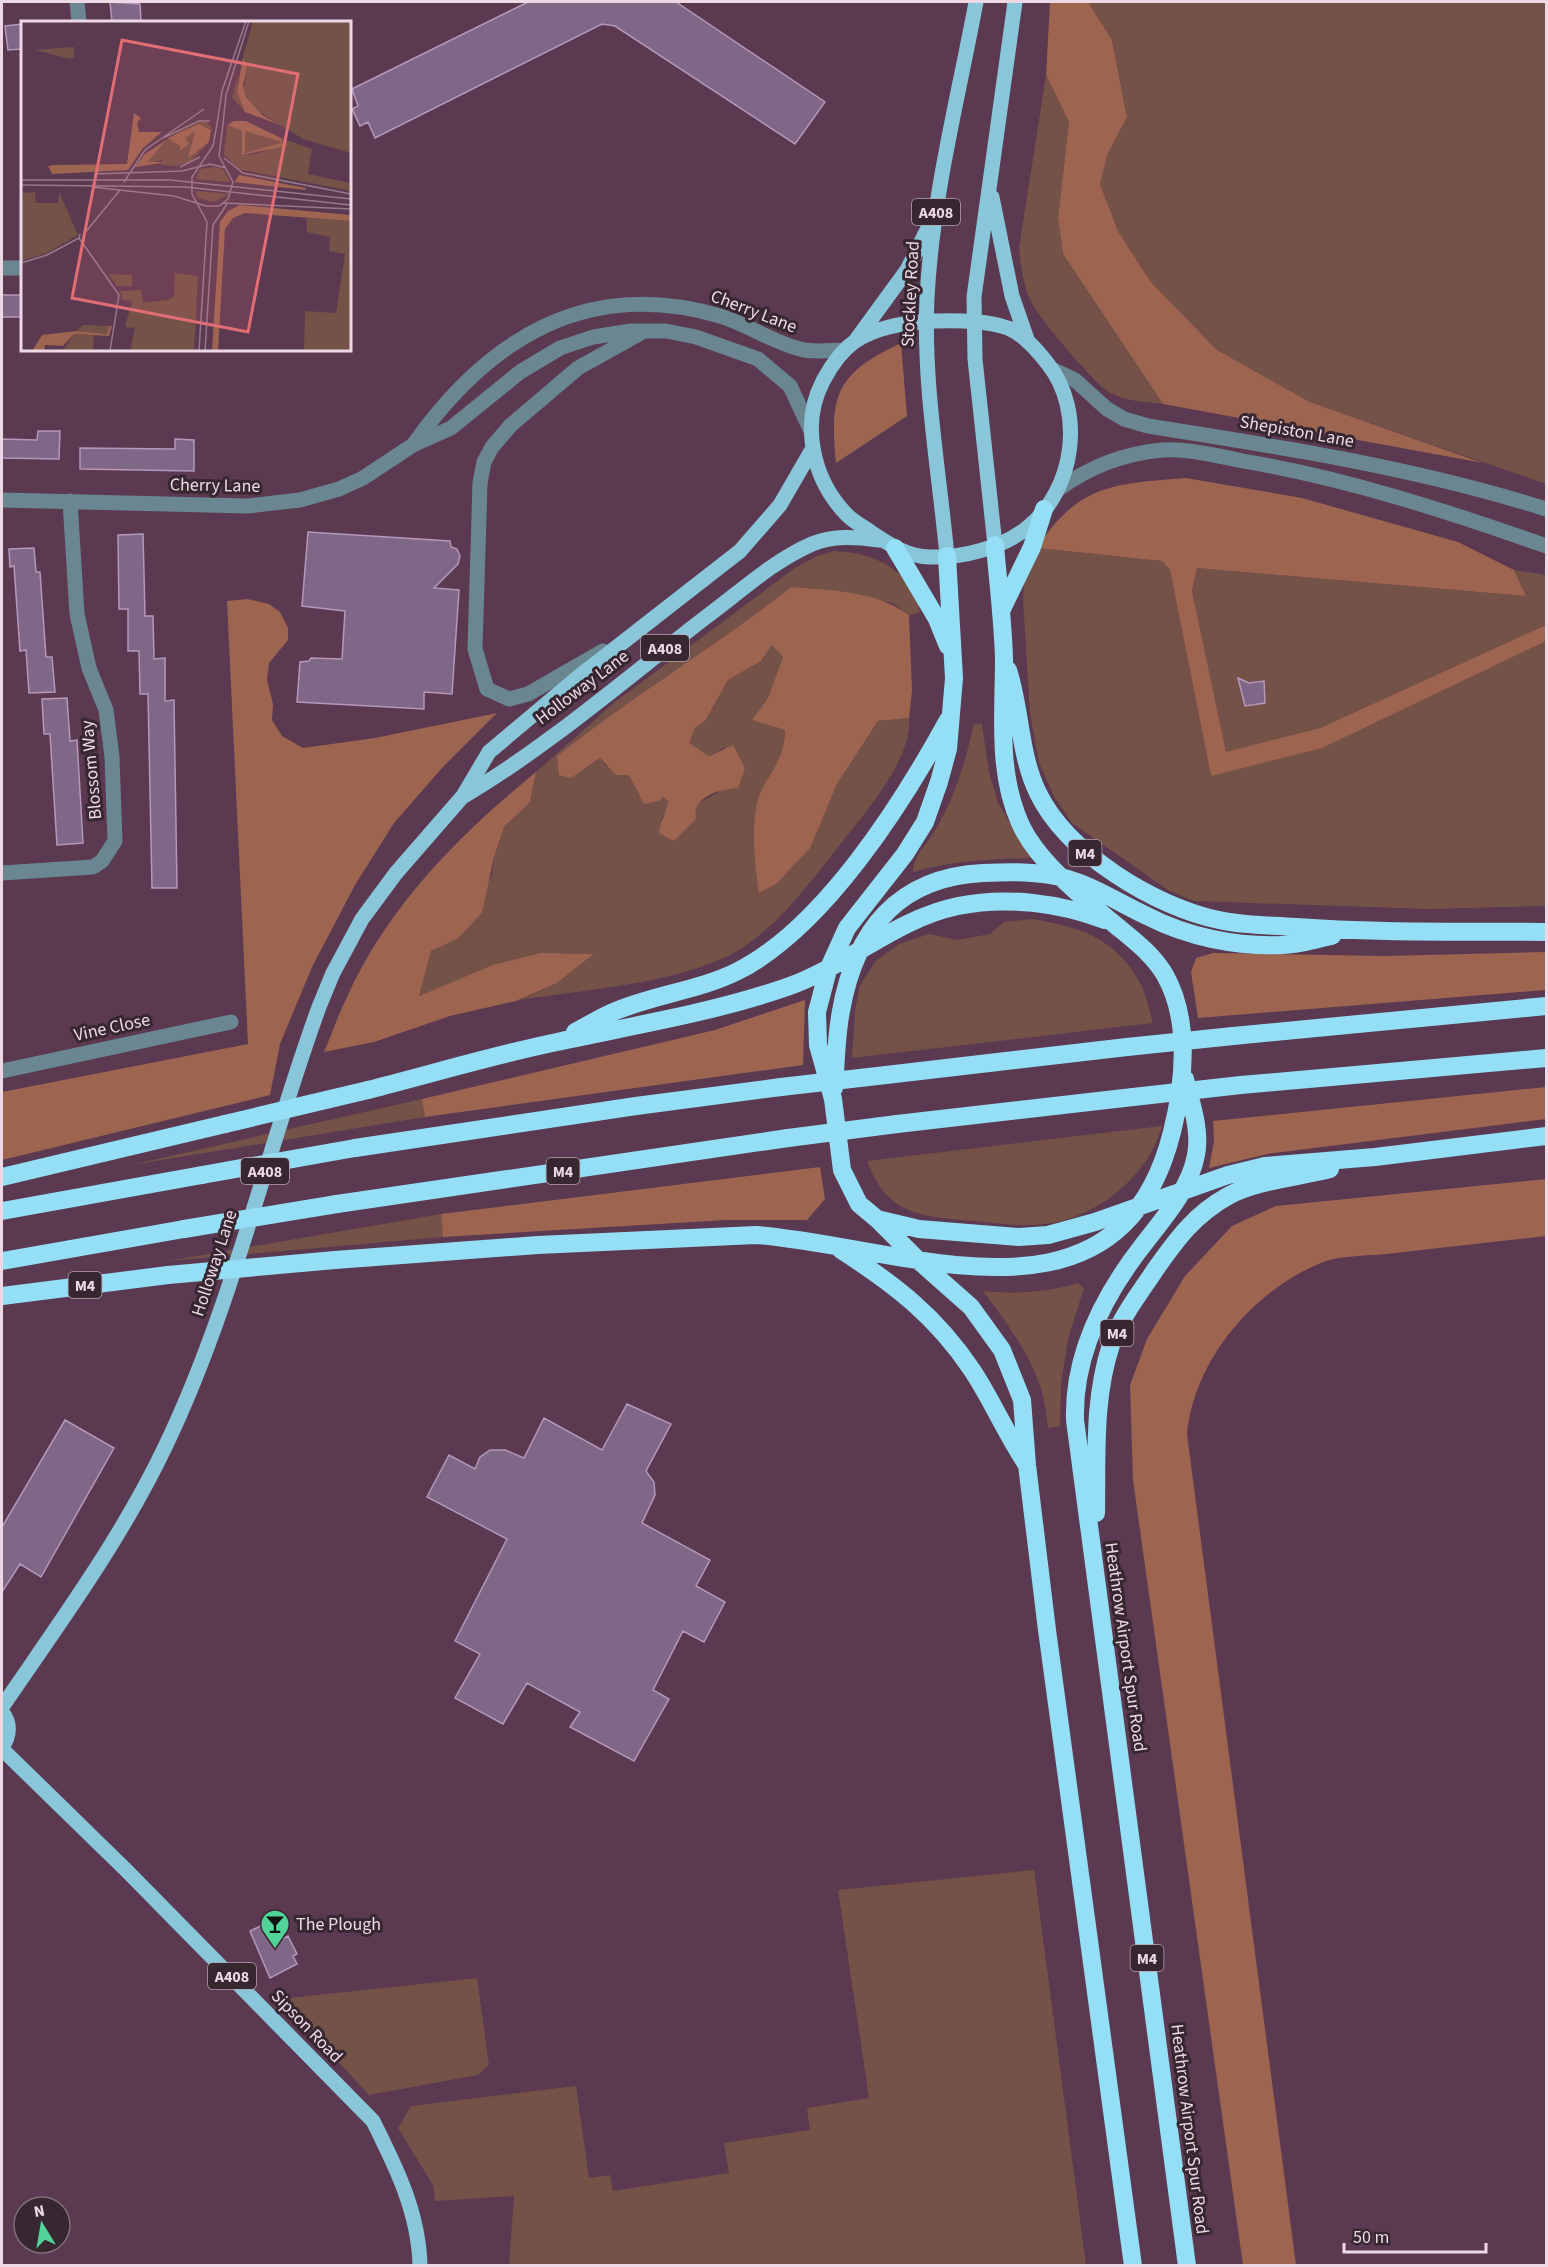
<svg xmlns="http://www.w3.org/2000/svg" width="1548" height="2267" font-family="'Source Sans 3',sans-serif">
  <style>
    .green { fill: #745247 }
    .forest { fill: #9d6450 }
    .building { fill: #806687; stroke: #b498bb; stroke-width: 1.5 }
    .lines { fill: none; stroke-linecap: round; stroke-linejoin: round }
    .minor { stroke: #6a8791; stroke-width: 15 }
    .major { stroke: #89c6d9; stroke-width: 15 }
    .highway { stroke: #94dff6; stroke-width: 18 }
    .highway-bridge { stroke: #94dff6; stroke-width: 18 }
    .labels { text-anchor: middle; stroke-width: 6; stroke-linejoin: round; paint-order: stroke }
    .shield { fill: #372731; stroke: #b7a3b0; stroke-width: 1.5 }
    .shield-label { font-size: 16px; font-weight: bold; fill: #eed8e6 }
    .street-label { font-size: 18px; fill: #eed8e6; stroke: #372731 }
    .poi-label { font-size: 18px; fill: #eed8e6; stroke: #372731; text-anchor: start }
    .inset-road { fill: none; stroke: #96798c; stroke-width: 1.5 }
    .view { fill: #e06e74; fill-opacity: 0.15; stroke: #e06e74; stroke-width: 3 }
    .inset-edge { fill: none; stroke: #eed8e6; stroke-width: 3 }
  </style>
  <rect width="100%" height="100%" fill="#5b3950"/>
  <path class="green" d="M1088,2H1546V484L1310,402L1217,350L1150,281L1118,231L1100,184L1108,153L1127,116L1112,40Z
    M1046,75L1069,122L1058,218L1063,254L1163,404C1146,402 1124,401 1109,392C1095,384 1038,317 1031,302C1023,284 1021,267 1019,248Z
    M1037,548L1162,561L1170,570L1211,776L1546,641V906L1428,909L1194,901L1168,890L1072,823L1055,798L1039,763L1030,713L1023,600L1025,574Z
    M834,551C874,552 912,570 920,612L909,615L893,603L791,587C715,647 632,696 557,756L584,770L600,758L606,766L629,775L668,801L667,811L660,820L694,810L697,804L724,789L725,747L709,756L688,743L695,728L705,721L728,680L761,661L772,645L783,657L768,698L752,720L785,730L784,749L757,804L828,806L837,784L878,721L909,718C913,750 878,797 858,822C825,862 794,909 752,941C699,983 586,989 520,1000L557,983L593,955C528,947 477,972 419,996L431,951L457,939L492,875L494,857L504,827L530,802L536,772L615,702L795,568L817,556Z
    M1197,568L1526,596L1514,570L1546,575V625L1320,728L1226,753L1192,591Z
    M974,724H982L989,772L998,803L1031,858C990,859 952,861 913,872C913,856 926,846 934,832C955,798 965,762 974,724Z
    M1032,919C1079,927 1115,937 1140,983C1146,994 1149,1010 1153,1023L852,1058L855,1010L860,985L876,961L899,944L929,934L957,940L990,934L1004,922Z
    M422,1099L425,1117L131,1165Z
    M1162,1126C1149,1175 1097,1218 1046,1224C1021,1227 997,1223 973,1221C921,1216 887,1216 867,1161Z
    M441,1214L443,1237L168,1261Z
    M1078,1283L1084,1288L1068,1339L1061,1384L1060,1426L1048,1428C1046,1414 1045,1399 1040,1386C1028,1350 1005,1321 983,1291C1016,1294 1046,1293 1078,1283Z
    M1034,1870L1086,2265H509L514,2196L435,2201L433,2185L398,2128L411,2106L576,2086L589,2178L610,2175L613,2191L729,2173L724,2143L810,2130L807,2108L869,2098L838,1890Z
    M477,1978L489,2065L478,2075L369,2095L280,1999Z"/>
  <path class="forest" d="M1050,2H1088L1112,40L1127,117L1108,153L1100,184L1118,231L1150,281L1217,350L1310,402L1483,463L1163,404L1063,254L1058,218L1069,122L1046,75Z
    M901,343L907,416L836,463C829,394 837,373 901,343Z
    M1186,478L1302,498L1458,542L1514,570L1526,596L1197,568L1192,591L1226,752L1320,728L1546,625V641L1322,748L1211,776L1170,570L1162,561L1037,548C1079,483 1115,484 1186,478Z
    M791,587C833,591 874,590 909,615L912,691L909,718L878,721L837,784L810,848L776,884L759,893C755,868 751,828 757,803C765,775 785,763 785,730L752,720L768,698L783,657L772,645L761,661L728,680L705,721L695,728L689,743L709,756L733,745L745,768L738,788C720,789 691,797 696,819L674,841L659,833C660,821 667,813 668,801L663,797L658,801L644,804L629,775H616L600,758L571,778L559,775L557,756C632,696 715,647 791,587Z
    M247,599L269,604L280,612L288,628V640L269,663L267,680L273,704L272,720L282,736L303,748L375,738L497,713L442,768L394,823L355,885L312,967L280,1044L270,1095L2,1160V1092L248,1044L227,601Z
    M536,772L530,802L504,827L494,857L482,913L457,939L431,951L419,996L493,965L541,953L594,954L557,983L516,1001L450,1016L374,1042L324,1052C332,1034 338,1015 347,997C388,906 460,834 536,772Z
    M1546,952V990L1198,1018L1191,972L1196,958L1213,953L1385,956Z
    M805,1000L803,1065L425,1117L422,1099L715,1030Z
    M1546,1087V1119L1267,1154L1209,1168L1214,1141L1213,1121Z
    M820,1167L825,1199L807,1220H726L443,1237L441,1214Z
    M1546,1179V1236C1493,1242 1440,1248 1387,1254C1368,1256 1342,1255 1323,1262C1255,1289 1194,1359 1187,1434L1296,2265H1243L1133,1480L1130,1385L1147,1339L1185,1276L1232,1226L1276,1206Z"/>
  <path class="building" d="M110,2L140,4L141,21L112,22Z
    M528,2H676L825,102L795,144L615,26L602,24L375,138L368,122L360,126L352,109L358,106L352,89Z
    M22,24V49L8,50L5,26Z
    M2,295H22V317H2Z
    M38,431H60L59,459L2,458V439L37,440Z
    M175,439L194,440V471L80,469V448L175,449Z
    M308,532L450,541L451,547L457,549L460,556L458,564L434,588L459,590L452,694L424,692V709L297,702L300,662L309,661L311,658L342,659L345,611L302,606Z
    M143,534L145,616H153L154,659L165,658V701L174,700L177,888H152L148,694H140L139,651H128V609H119L118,535Z
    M34,548L36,572H40L46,657H52L55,692L29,693L26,650L20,651L14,566L10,567L9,549Z
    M1238,678L1249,683L1264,681L1265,703L1245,706Z
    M67,698L70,741L77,740L83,843L57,845L50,734H44L42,699Z
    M627,1404L671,1424L646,1471L654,1482L655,1495L642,1523L710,1560L696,1586L725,1602L704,1642L683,1631L653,1690L669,1699L634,1761L570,1727L580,1712L527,1683L503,1724L455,1698L480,1654L455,1641L507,1539L427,1497L449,1455L475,1469L480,1457L490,1450H505L524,1458L544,1418L602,1450Z
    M65,1420L114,1448L41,1577L20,1564L2,1592V1527Z
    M273,1920L282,1939L288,1936L297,1954L293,1956L297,1964L270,1978L250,1931Z"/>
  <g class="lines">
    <path class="minor" d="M77,2L79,22
      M2,268H22
      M1052,369L1075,380L1107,409L1124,419L1148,426C1282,447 1417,468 1546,509
      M413,445C488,339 586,277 720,316C747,324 772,342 800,349C814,353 830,350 845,350
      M1057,490C1090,467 1121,454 1162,450C1188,448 1217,456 1243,461C1348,479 1447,511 1546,546
      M2,500L248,506L300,500L339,489L363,478L413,445L451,428L520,372L560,348L593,337L631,331H666L696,337L758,359L790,386L811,431
      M603,651L528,694L509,699L487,689L475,649L480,483L484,462L492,447L511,425L578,368L639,334
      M2,873L93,867L102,861L115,841L112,757L106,710L89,668L77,614L70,501
      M2,1071L231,1022"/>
    <path class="major" d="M992,197L1012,296L1028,342
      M927,321C953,321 982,319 1008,328C1023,334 1038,351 1048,364C1085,411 1075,489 1028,527C1003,548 962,558 930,557C908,557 890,545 872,533C864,527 854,522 847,515C813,480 800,425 823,381C831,366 840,352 854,342C876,327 901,324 927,321Z
      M856,340L907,270L930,224
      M995,545L975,359L974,297L1015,2
      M947,556C939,470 923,384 927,298C932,198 958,99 976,2
      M464,796C549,746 631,674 710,614C742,590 775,560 812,544C833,535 857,537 879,540
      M2,1707C60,1622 122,1538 166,1445C233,1305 266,1152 319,1007L333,973L362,919L396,873L463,796L489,752L577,678L740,551L780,505L813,448
      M2,1712C11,1723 10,1736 2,1747
      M2,1749L127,1871L373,2121C396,2167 419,2213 420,2266"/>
    <path class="highway" d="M895,548L937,619L948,646
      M947,556L954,678L948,749L939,782L925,822L905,854L847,928L828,970L817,1012L818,1045L833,1099L842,1170L859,1204L877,1219L919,1229L1019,1237L1048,1235L1095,1222L1228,1175L1265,1166L1375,1157L1546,1136
      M1002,609L1032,547L1044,509
      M1008,670C1021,710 1019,754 1038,793C1067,853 1155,907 1219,920C1245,926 1270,925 1296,927C1379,933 1463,931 1546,932
      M575,1032C587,1026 598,1019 611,1013C651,995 697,991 736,972C823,929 902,804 948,720
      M1233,1036L1546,1006
      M886,1075L1127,1047
      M1185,1079C1191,1103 1201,1130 1196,1155C1190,1189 1163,1219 1143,1245C1104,1295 1073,1355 1075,1420L1187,2266
      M1241,1085L1546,1058
      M834,1088C836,1063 836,1036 841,1011C855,931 898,877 983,873C1009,872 1039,871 1064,878C1094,886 1119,903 1147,916C1188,937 1236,947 1283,945C1299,945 1316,939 1332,936
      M368,1090C431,1074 494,1055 557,1042C635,1025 712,1013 787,987C847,966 895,919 958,906C1007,896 1059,903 1105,920
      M897,1124L1133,1097
      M355,1148L636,1106L781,1087
      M2,1177L225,1124
      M337,1204L788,1138
      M2,1211L202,1175
      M877,1219L919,1261L971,1307L1002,1350L1022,1400L1027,1465L1047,1630L1133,2266
      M841,1250C894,1284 936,1316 972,1370C992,1400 1006,1434 1027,1465
      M335,1260L538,1245L756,1235C905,1246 1119,1344 1172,1132C1184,1084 1191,1021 1165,975C1152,953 1132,939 1113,923C1082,897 1036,860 1020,823C997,772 1004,713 1004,659C1003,621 998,583 995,545
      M2,1261L184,1229
      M2,1296L168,1275
      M1096,1513C1097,1457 1093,1399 1111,1345C1120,1318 1140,1293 1155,1270C1176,1240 1195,1214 1228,1196C1255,1181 1299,1177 1330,1169"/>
    <path class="highway-bridge" d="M1127,1047L1233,1036
      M781,1087L886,1075
      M1133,1097L1241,1085
      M225,1124L368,1090
      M788,1138L897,1124
      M202,1175L355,1148
      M184,1229L337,1204
      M168,1275L335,1260"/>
  </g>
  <defs>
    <g id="bar-pin" transform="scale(1.5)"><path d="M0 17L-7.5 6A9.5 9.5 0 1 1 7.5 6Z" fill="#52d397" stroke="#372731"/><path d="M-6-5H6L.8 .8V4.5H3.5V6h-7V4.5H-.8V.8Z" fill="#111"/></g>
  </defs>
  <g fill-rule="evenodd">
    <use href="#bar-pin" x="275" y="1924"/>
  </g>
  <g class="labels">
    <g class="shield">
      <rect x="912" y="199" width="48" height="26" rx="4.5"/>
      <rect x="641" y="635" width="48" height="26" rx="4.5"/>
      <rect x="1068.5" y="840" width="33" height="26" rx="4.5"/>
      <rect x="241" y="1158" width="48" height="26" rx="4.5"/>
      <rect x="546.5" y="1158" width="33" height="26" rx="4.5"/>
      <rect x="68.5" y="1272" width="33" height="26" rx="4.5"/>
      <rect x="1100.5" y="1320" width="33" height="26" rx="4.5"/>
      <rect x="1130.5" y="1945" width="33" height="26" rx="4.5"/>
      <rect x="208" y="1963" width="48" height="26" rx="4.5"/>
    </g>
    <g class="shield-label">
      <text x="936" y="218">A408</text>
      <text x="665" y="654">A408</text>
      <text x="1085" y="859">M4</text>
      <text x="265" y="1177">A408</text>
      <text x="563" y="1177">M4</text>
      <text x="85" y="1291">M4</text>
      <text x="1117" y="1339">M4</text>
      <text x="1147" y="1964">M4</text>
      <text x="232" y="1982">A408</text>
    </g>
    <g class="street-label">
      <text transform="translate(910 294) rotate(-87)" y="6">Stockley Road</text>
      <text transform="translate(754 311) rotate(21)" y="6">Cherry Lane</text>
      <text transform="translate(1297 431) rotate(10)" y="6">Shepiston Lane</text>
      <text transform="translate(215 485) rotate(1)" y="6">Cherry Lane</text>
      <text transform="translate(582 687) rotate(-37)" y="6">Holloway Lane</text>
      <text transform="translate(91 770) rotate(-95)" y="6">Blossom Way</text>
      <text transform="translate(112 1027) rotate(-12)" y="6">Vine Close</text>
      <text transform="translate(214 1263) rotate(-72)" y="6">Holloway Lane</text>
      <text transform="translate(1126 1647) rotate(82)" y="6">Heathrow Airport Spur Road</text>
      <text transform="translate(307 2026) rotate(46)" y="6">Sipson Road</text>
      <text transform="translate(1190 2129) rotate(83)" y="6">Heathrow Airport Spur Road</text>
    </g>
    <g class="poi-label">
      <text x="296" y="1930">The Plough</text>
    </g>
  </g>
  <g transform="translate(21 21)">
    <rect width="330" height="330" fill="#5b3950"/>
    <path d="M232,0H330V132L282,118L231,86L223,70L226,48L222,36ZM53,26V36L49,38L14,29ZM218,51L216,71L224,91L211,76ZM179,101H186L192,109L178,103L154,114L152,118L159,125L157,128H162L166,125L164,117L174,109L169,127L188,121L170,140L155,145L138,144L142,143L141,139L126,142L145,119L155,112ZM206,104L221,110L222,134L234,133L263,124L223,132L224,110L260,120V117L291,128L287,153L330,162V170L217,148L203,133ZM194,146L202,148L209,161L174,158L179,148ZM174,170L208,173L193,181L177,177ZM14,171L15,182H37L38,171L57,214L26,232L0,240V172ZM285,197L330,200V330H283L284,290L315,292L324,233L308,230L309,216L286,211ZM154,252L177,255L173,330H109L114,307L104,306L111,280L101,279L99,270L120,269L122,282L146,279L153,276ZM88,253L111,254V265H96ZM62,304H66L88,305L87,313L55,310ZM53,313L73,314L72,330H30L43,328Z" fill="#745247"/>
    <path d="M222,36L226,48L222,64L225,76L241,94L259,104L224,91L216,71ZM113,92L120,97L116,102L118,111H141L122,127L107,149L31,153L27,145L34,144L106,143ZM213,100H225L260,117L261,121L224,110V132L264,121L266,125L221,134V110L206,104ZM178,103L190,109L188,121L167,137L174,110L164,117L168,123L159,130V125L147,117ZM145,119L127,141H147L114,146L124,133ZM218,154L285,167L284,169L214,161ZM219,184L330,194V200L224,192L212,197L204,208L197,330H191L199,201L207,190ZM88,305H91L88,315L53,313L42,325L24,324L23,330H11L21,314L55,310L86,313Z" fill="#9d6450"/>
    <path class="inset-road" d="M196,103L201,70L225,0M202,103L205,74L228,0M142,117L178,100H189M203,137L222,152L330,173M159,146L179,136M73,153L161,150L189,143L205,147M0,159H149L330,178M103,161L124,129L183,88M0,164L165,166L330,184M71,166L153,175L185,185H198L207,178L212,161L198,135L202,103M202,182L330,188M59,213L58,217L98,274L89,330M63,213L99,169M0,242L26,234L58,217M178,330L186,201L171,173V156L192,125L196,103M184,330L192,204L206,183"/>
    <path class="view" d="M101,19L277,53L227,311L51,277Z"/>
    <rect width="330" height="330" class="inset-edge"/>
  </g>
  <rect width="1548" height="2267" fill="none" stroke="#eed8e6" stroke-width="6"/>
  <g transform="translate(42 2225) rotate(349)"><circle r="28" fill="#372731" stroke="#806e79" stroke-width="1.5"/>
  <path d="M0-4.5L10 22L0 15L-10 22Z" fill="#52d397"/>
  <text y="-9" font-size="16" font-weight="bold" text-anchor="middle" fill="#eed8e6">N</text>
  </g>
  <path d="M1344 2243v9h142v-9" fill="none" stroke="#eed8e6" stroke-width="3"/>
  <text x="1353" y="2243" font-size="18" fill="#eed8e6" stroke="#372731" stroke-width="4.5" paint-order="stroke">50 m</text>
</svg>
